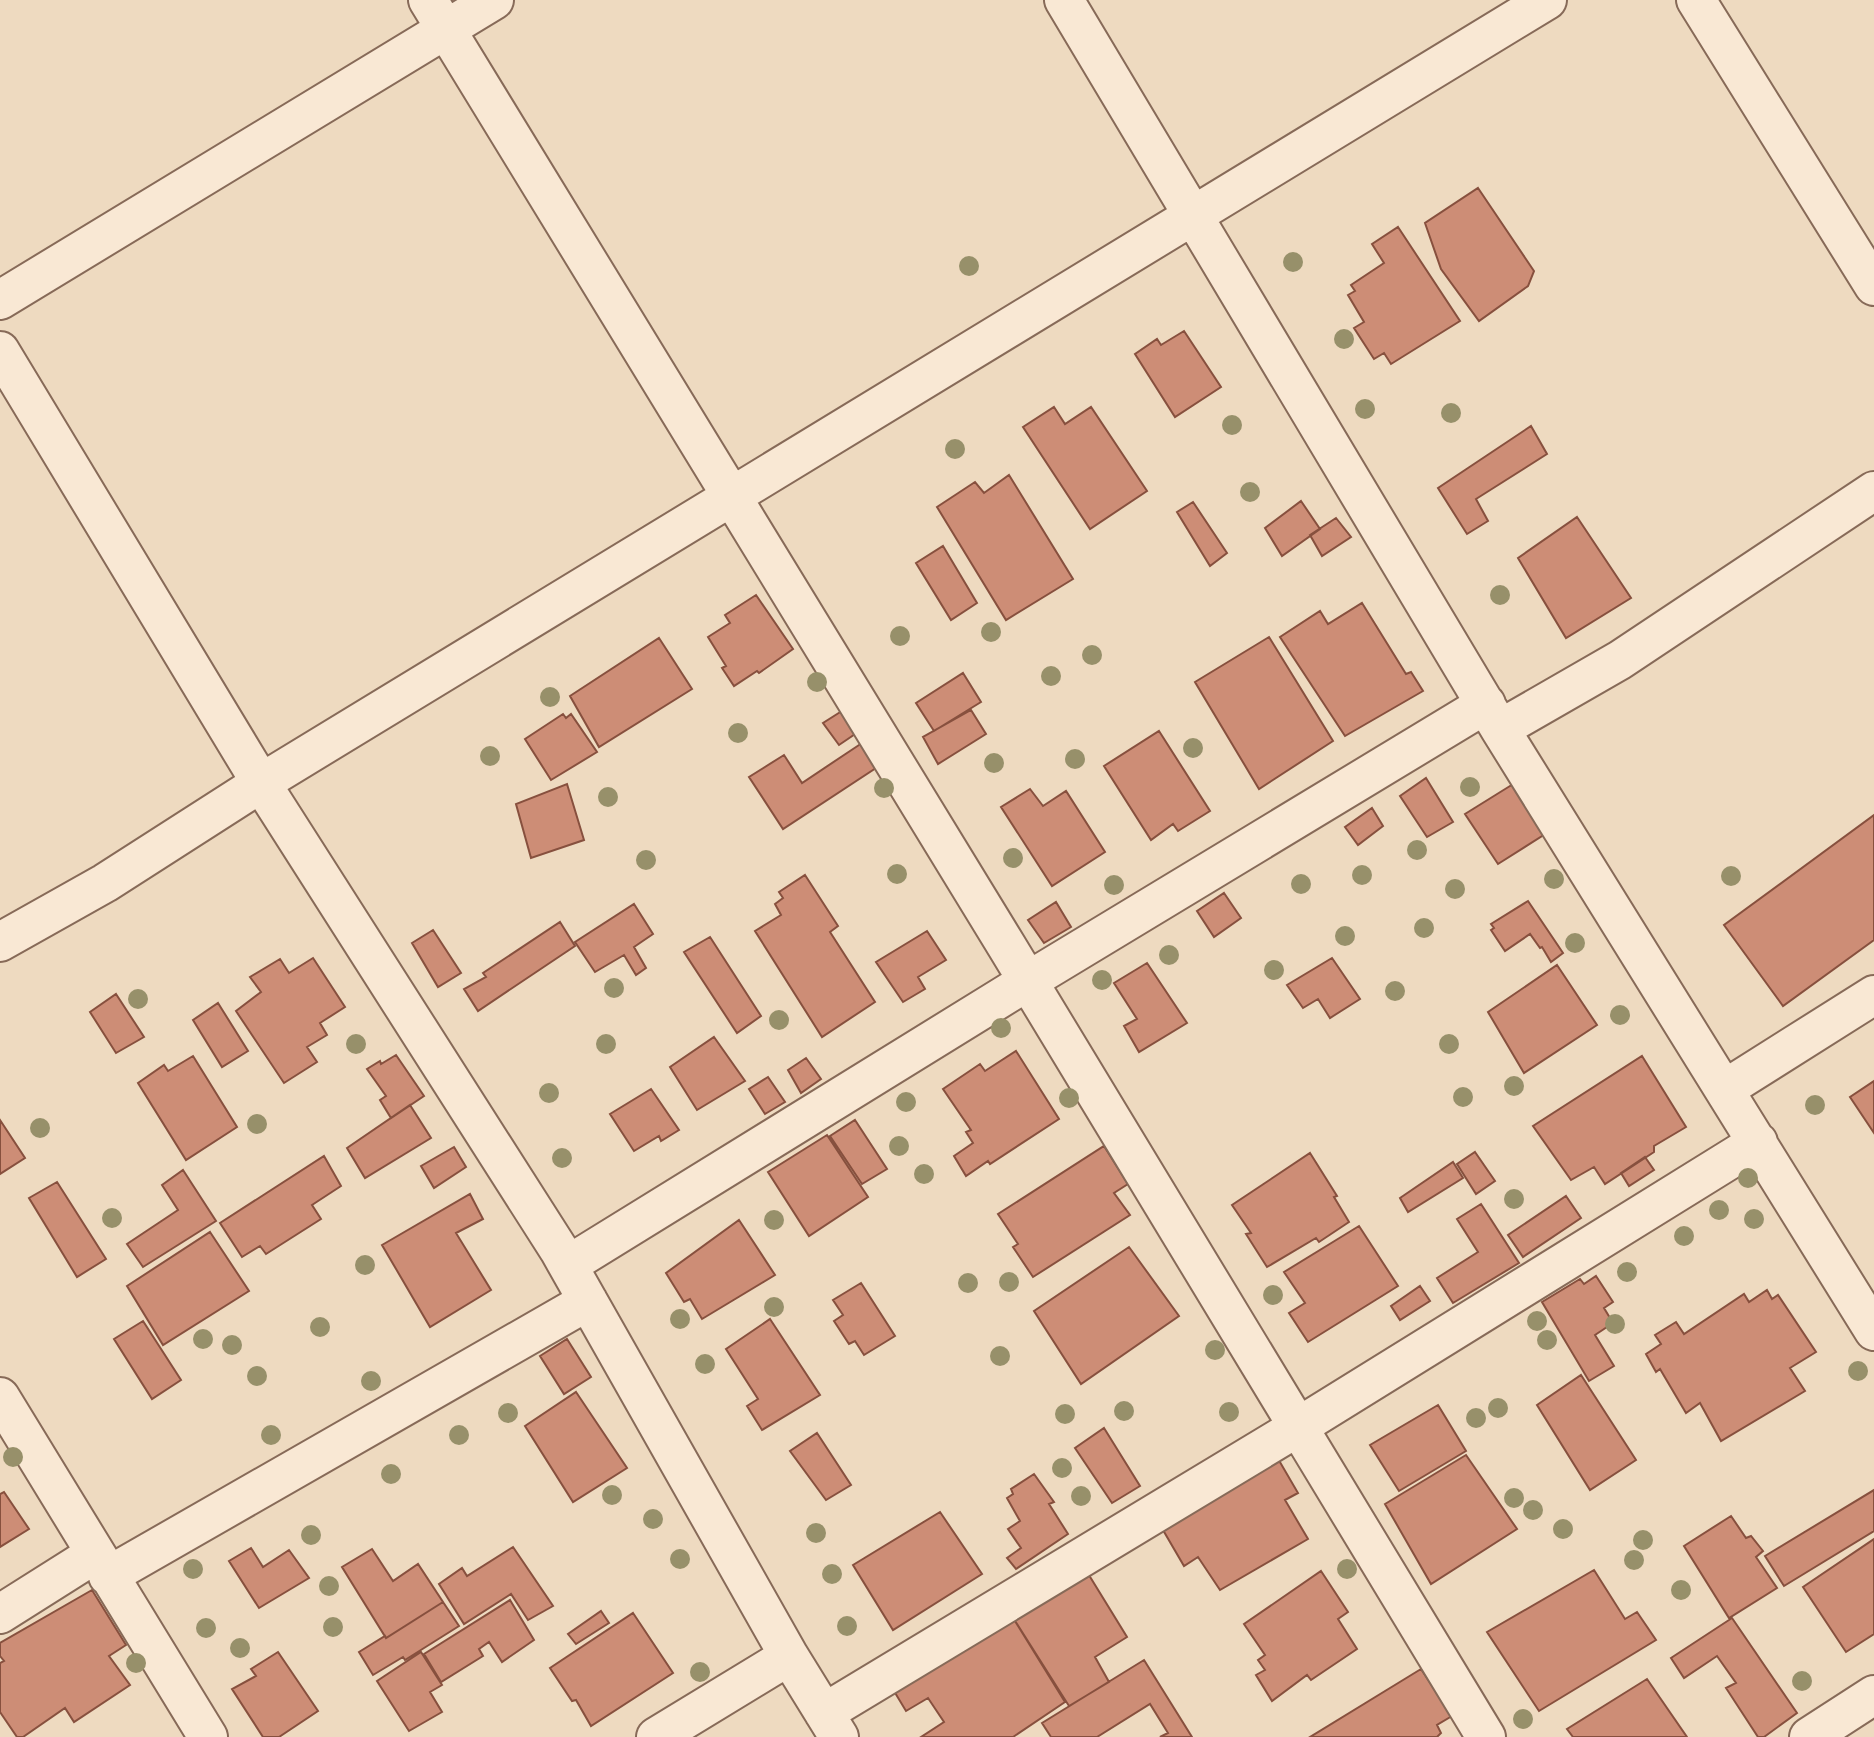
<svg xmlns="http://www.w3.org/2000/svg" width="1874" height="1737" font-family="'PT Serif',serif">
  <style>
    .building { fill: #cd8d76; stroke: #87503e; stroke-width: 2 }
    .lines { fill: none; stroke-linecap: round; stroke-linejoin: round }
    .minor-casing { stroke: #876a58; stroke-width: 42 }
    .minor { stroke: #f9e8d4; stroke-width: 38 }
    .tree { fill: #97906a }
  </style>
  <rect width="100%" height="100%" fill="#eedac0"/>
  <path class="building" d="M1478,188L1534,271L1528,286L1479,321L1441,269L1425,223Z
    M1398,227L1460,321L1391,364L1384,353L1374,359L1354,328L1364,322L1348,295L1355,291L1351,285L1384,263L1372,244Z
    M1184,331L1221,387L1175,417L1135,354L1157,339L1161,345Z
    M1054,407L1065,424L1091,407L1147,491L1090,529L1023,427Z
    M1531,426L1547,454L1476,499L1488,521L1467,534L1438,488Z
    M1009,475L1073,579L1006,620L937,507L975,482L984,493Z
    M1301,501L1320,529L1282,556L1265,528Z
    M1193,502L1227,553L1210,566L1177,512Z
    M1577,517L1631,598L1566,638L1518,558Z
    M1336,518L1351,537L1322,556L1310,535Z
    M943,546L977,603L951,620L916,563Z
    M756,595L793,649L759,673L757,671L734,686L722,668L726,666L708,637L730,623L725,615Z
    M1362,603L1406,674L1411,672L1423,691L1345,736L1280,637L1320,611L1328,624Z
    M1269,637L1333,741L1259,789L1195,682Z
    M659,638L692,689L599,747L570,696Z
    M963,673L981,702L934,731L916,703Z
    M845,709L861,730L839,745L823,723Z
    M971,710L986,734L938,764L923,737Z
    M563,714L566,718L571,714L597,752L551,780L525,739Z
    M1159,731L1210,811L1178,831L1173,824L1151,840L1104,766Z
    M862,743L879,766L783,829L749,777L784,755L802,783Z
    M1426,778L1453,822L1427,837L1400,796Z
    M1518,781L1550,831L1498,864L1465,814Z
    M567,784L584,840L531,858L516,804Z
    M1030,789L1043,806L1066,791L1105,852L1052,886L1001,807Z
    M1372,808L1383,826L1358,845L1345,827Z
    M1874,815V940L1783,1006L1724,925Z
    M805,875L838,926L830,932L875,1002L822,1037L755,931L781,915L775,904L783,898L779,892Z
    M1224,893L1241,918L1214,937L1197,911Z
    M1528,901L1563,953L1551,962L1542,947L1540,948L1530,934L1505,951L1491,930L1494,928L1491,924Z
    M1056,902L1071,927L1044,943L1028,920Z
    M634,904L653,934L634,947L646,968L636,975L624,955L595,972L575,942Z
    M560,922L575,946L478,1011L464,989L486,977L483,973Z
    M433,930L461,973L438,987L412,943Z
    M927,931L946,960L918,977L925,989L903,1002L876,962Z
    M710,937L761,1016L737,1033L684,952Z
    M313,958L345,1007L320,1023L327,1035L307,1047L317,1062L284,1083L236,1011L261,992L250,977L280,959L289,973Z
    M1332,958L1360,999L1330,1018L1318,999L1303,1008L1287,985Z
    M1147,963L1187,1023L1139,1052L1124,1026L1137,1019L1114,983Z
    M1557,965L1597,1025L1524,1073L1488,1012Z
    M116,994L144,1037L116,1053L90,1012Z
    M218,1003L248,1051L222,1067L193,1020Z
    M714,1037L745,1081L697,1110L670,1067Z
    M1016,1051L1059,1119L990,1164L988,1161L966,1176L954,1156L973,1143L966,1132L971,1130L943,1089L980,1064L985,1071Z
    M396,1055L424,1096L391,1118L380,1100L386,1096L367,1069L380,1061L381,1064Z
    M193,1056L237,1127L186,1160L138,1083L164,1065L168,1071Z
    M1642,1056L1686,1127L1654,1146V1152L1605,1184L1594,1167L1571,1180L1533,1126Z
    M806,1058L821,1079L801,1093L788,1070Z
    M768,1077L785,1102L765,1114L749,1089Z
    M1874,1081V1133L1850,1097Z
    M651,1089L679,1130L661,1141L659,1136L634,1151L610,1114Z
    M410,1105L431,1138L365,1178L347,1148Z
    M0,1120L25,1158L0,1174Z
    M855,1120L887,1169L862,1184L830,1136Z
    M827,1135L868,1197L809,1236L768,1172Z
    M1104,1146L1128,1184L1114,1193L1130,1215L1033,1277L1013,1247L1018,1244L998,1214Z
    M454,1147L466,1167L434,1188L421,1166Z
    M1475,1152L1495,1181L1476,1194L1457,1164Z
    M1310,1153L1337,1196L1334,1197L1349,1222L1319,1242L1316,1238L1267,1267L1246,1234L1251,1233L1232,1205Z
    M324,1156L341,1186L312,1205L321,1219L266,1254L260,1246L242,1257L220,1223Z
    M1645,1157L1654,1170L1629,1186L1621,1173Z
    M1453,1162L1463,1178L1408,1212L1400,1198Z
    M183,1170L216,1221L143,1267L127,1244L178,1210L162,1185Z
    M57,1182L106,1259L77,1277L29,1198Z
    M470,1194L483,1219L456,1233L491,1290L430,1327L382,1245Z
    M1566,1196L1581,1218L1523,1257L1508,1235Z
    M1481,1204L1519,1263L1453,1303L1437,1278L1478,1252L1457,1219Z
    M739,1220L775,1275L702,1319L690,1299L684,1302L666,1273Z
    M1359,1226L1398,1286L1308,1342L1289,1313L1305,1303L1284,1272Z
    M210,1232L249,1291L163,1345L127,1286Z
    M1129,1247L1179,1316L1081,1384L1034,1311Z
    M1596,1276L1613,1302L1604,1308L1613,1323L1595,1335L1614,1366L1589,1381L1542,1302L1580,1279L1584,1284Z
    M861,1283L895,1336L864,1355L855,1341L849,1344L834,1321L843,1315L833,1300Z
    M1420,1286L1430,1301L1400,1320L1391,1306Z
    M1767,1290L1772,1299L1778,1295L1816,1352L1790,1368L1805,1391L1721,1441L1700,1403L1686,1413L1660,1369L1656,1372L1646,1354L1661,1344L1655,1335L1676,1322L1684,1334L1744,1294L1749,1302Z
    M770,1319L820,1395L762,1430L747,1406L758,1399L726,1349Z
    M143,1321L181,1380L152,1399L114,1339Z
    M567,1339L591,1377L564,1394L540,1356Z
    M1581,1375L1636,1460L1590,1490L1537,1405Z
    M576,1392L627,1468L573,1502L525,1426Z
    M1438,1405L1466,1451L1399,1491L1370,1445Z
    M1104,1428L1140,1486L1112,1503L1075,1448Z
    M817,1433L851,1485L826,1500L790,1451Z
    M1466,1455L1517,1529L1431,1584L1385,1504Z
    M1277,1457L1298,1493L1285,1500L1308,1539L1220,1590L1198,1557L1184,1566L1163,1530Z
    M1034,1474L1054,1502L1049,1504L1068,1534L1016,1569L1007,1558L1021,1548L1008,1529L1020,1521L1007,1498L1013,1494L1011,1489Z
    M1874,1490V1531L1784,1586L1765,1556Z
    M4,1492L29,1529L0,1547V1494Z
    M940,1512L982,1574L893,1630L853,1565Z
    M1731,1516L1746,1538L1751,1536L1763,1551L1756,1557L1777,1588L1729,1618L1684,1546Z
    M1874,1539V1634L1846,1652L1803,1587Z
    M513,1547L553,1606L528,1620L511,1594L464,1624L439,1584L462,1568L467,1576Z
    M251,1548L263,1567L289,1550L309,1578L259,1608L229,1561Z
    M372,1549L393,1581L418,1564L443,1602L386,1638L342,1567Z
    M1084,1567L1127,1637L1095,1657L1109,1682L1069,1706L1010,1613Z
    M1594,1570L1625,1619L1637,1612L1656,1640L1539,1711L1487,1632Z
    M1321,1571L1348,1612L1338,1619L1357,1649L1311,1680L1307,1675L1272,1701L1256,1675L1265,1670L1258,1660L1265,1655L1244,1624Z
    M92,1590L126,1645L109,1656L130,1685L74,1722L65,1708L23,1737H17L0,1712V1663L4,1661L0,1656V1643Z
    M510,1600L534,1640L502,1662L489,1642L479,1649L483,1656L441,1682L424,1654Z
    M443,1602L459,1626L405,1660L403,1657L373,1675L359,1652L385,1636L386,1638Z
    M601,1611L609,1623L576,1644L568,1634Z
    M633,1613L673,1673L591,1726L576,1700L572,1701L550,1668Z
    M1010,1613L1065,1702L1013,1737H921L944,1722L928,1698L906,1711L891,1686Z
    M1732,1618L1797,1713L1764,1737H1758L1726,1688L1736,1683L1717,1656L1684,1678L1671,1658Z
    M278,1652L318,1711L279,1737H263L232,1689L256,1676L251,1669Z
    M421,1652L442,1685L430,1692L442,1712L409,1731L377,1681Z
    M1144,1660L1192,1737H1160L1168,1733L1150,1704L1097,1737H1051L1042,1723Z
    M1421,1669L1452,1716L1437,1725L1441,1733L1437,1737H1310Z
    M1647,1679L1687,1737H1573L1567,1729Z"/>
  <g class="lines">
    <g class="minor-casing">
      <path id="minor" d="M428,0L1006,945L1486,1737
        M1064,0L1500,729L1874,1331
        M1696,0L1874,286
        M0,300L494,0
        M0,351L261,783L559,1250L789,1656L839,1737
        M1500,729L1620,660L1874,491
        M0,942L105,883L261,783L1547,0
        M1725,1089L1874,995
        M568,1265L1028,981L1486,704
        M0,1397L208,1737
        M108,1576L588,1301
        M0,1614L95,1554
        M824,1713L1298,1427L1758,1142
        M656,1737L789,1656
        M1809,1737L1874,1695"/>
    </g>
    <use href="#minor" class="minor"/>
  </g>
  <g class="tree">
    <circle cx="1293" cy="262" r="10"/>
    <circle cx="969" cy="266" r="10"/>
    <circle cx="1344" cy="339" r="10"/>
    <circle cx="1365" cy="409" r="10"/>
    <circle cx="1451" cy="413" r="10"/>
    <circle cx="1232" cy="425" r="10"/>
    <circle cx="955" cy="449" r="10"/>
    <circle cx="1250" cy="492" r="10"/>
    <circle cx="1500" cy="595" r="10"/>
    <circle cx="991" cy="632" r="10"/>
    <circle cx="900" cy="636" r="10"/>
    <circle cx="1092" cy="655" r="10"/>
    <circle cx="1051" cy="676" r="10"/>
    <circle cx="817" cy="682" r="10"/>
    <circle cx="550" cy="697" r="10"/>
    <circle cx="738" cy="733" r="10"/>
    <circle cx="1193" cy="748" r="10"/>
    <circle cx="490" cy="756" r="10"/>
    <circle cx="1075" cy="759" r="10"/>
    <circle cx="994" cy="763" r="10"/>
    <circle cx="1470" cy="787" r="10"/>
    <circle cx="884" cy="788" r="10"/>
    <circle cx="608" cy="797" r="10"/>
    <circle cx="1417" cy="850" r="10"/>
    <circle cx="1013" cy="858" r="10"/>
    <circle cx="646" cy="860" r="10"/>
    <circle cx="897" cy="874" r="10"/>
    <circle cx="1362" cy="875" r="10"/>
    <circle cx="1731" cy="876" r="10"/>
    <circle cx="1554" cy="879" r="10"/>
    <circle cx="1301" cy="884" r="10"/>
    <circle cx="1114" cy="885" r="10"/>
    <circle cx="1455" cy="889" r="10"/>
    <circle cx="1424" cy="928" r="10"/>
    <circle cx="1345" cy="936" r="10"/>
    <circle cx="1575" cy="943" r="10"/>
    <circle cx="1169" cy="955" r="10"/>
    <circle cx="1274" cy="970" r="10"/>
    <circle cx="1102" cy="980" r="10"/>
    <circle cx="614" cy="988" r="10"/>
    <circle cx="1395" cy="991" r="10"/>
    <circle cx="138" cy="999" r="10"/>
    <circle cx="1620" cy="1015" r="10"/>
    <circle cx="779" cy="1020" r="10"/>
    <circle cx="1001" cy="1028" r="10"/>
    <circle cx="356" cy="1044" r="10"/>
    <circle cx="606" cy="1044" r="10"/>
    <circle cx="1449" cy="1044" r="10"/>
    <circle cx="1514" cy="1086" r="10"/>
    <circle cx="549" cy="1093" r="10"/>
    <circle cx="1463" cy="1097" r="10"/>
    <circle cx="1069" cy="1098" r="10"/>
    <circle cx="906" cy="1102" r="10"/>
    <circle cx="1815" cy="1105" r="10"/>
    <circle cx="257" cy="1124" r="10"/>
    <circle cx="40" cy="1128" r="10"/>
    <circle cx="899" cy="1146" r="10"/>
    <circle cx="562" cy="1158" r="10"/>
    <circle cx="924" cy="1174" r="10"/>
    <circle cx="1748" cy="1178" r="10"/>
    <circle cx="1514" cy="1199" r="10"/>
    <circle cx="1719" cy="1210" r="10"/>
    <circle cx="112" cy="1218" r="10"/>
    <circle cx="1754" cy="1219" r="10"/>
    <circle cx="774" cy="1220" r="10"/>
    <circle cx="1684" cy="1236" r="10"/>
    <circle cx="365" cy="1265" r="10"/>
    <circle cx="1627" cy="1272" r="10"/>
    <circle cx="1009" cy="1282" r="10"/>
    <circle cx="968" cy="1283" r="10"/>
    <circle cx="1273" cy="1295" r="10"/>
    <circle cx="774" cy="1307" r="10"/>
    <circle cx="680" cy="1319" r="10"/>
    <circle cx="1537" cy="1321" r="10"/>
    <circle cx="1615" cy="1324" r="10"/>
    <circle cx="320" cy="1327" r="10"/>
    <circle cx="203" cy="1339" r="10"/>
    <circle cx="1547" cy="1340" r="10"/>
    <circle cx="232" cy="1345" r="10"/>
    <circle cx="1215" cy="1350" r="10"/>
    <circle cx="1000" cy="1356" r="10"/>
    <circle cx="705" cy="1364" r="10"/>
    <circle cx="1858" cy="1371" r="10"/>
    <circle cx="257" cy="1376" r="10"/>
    <circle cx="371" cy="1381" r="10"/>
    <circle cx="1498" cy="1408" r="10"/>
    <circle cx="1124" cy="1411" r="10"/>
    <circle cx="1229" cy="1412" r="10"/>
    <circle cx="508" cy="1413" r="10"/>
    <circle cx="1065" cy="1414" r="10"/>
    <circle cx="1476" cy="1418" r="10"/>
    <circle cx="271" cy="1435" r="10"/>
    <circle cx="459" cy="1435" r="10"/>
    <circle cx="13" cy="1457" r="10"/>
    <circle cx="1062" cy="1468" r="10"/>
    <circle cx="391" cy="1474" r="10"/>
    <circle cx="612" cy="1495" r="10"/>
    <circle cx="1081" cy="1496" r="10"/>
    <circle cx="1514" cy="1498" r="10"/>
    <circle cx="1533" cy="1510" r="10"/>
    <circle cx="653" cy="1519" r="10"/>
    <circle cx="1563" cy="1529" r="10"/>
    <circle cx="816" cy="1533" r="10"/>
    <circle cx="311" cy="1535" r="10"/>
    <circle cx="1643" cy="1540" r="10"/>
    <circle cx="680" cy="1559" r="10"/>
    <circle cx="1634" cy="1560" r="10"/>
    <circle cx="193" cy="1569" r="10"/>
    <circle cx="1347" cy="1569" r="10"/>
    <circle cx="832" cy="1574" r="10"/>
    <circle cx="329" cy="1586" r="10"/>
    <circle cx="1681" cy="1590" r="10"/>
    <circle cx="847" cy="1626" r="10"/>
    <circle cx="333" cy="1627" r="10"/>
    <circle cx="206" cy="1628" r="10"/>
    <circle cx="240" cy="1648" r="10"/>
    <circle cx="136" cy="1663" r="10"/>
    <circle cx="700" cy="1672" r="10"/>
    <circle cx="1802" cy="1681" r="10"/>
    <circle cx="1523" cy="1719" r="10"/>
  </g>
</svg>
